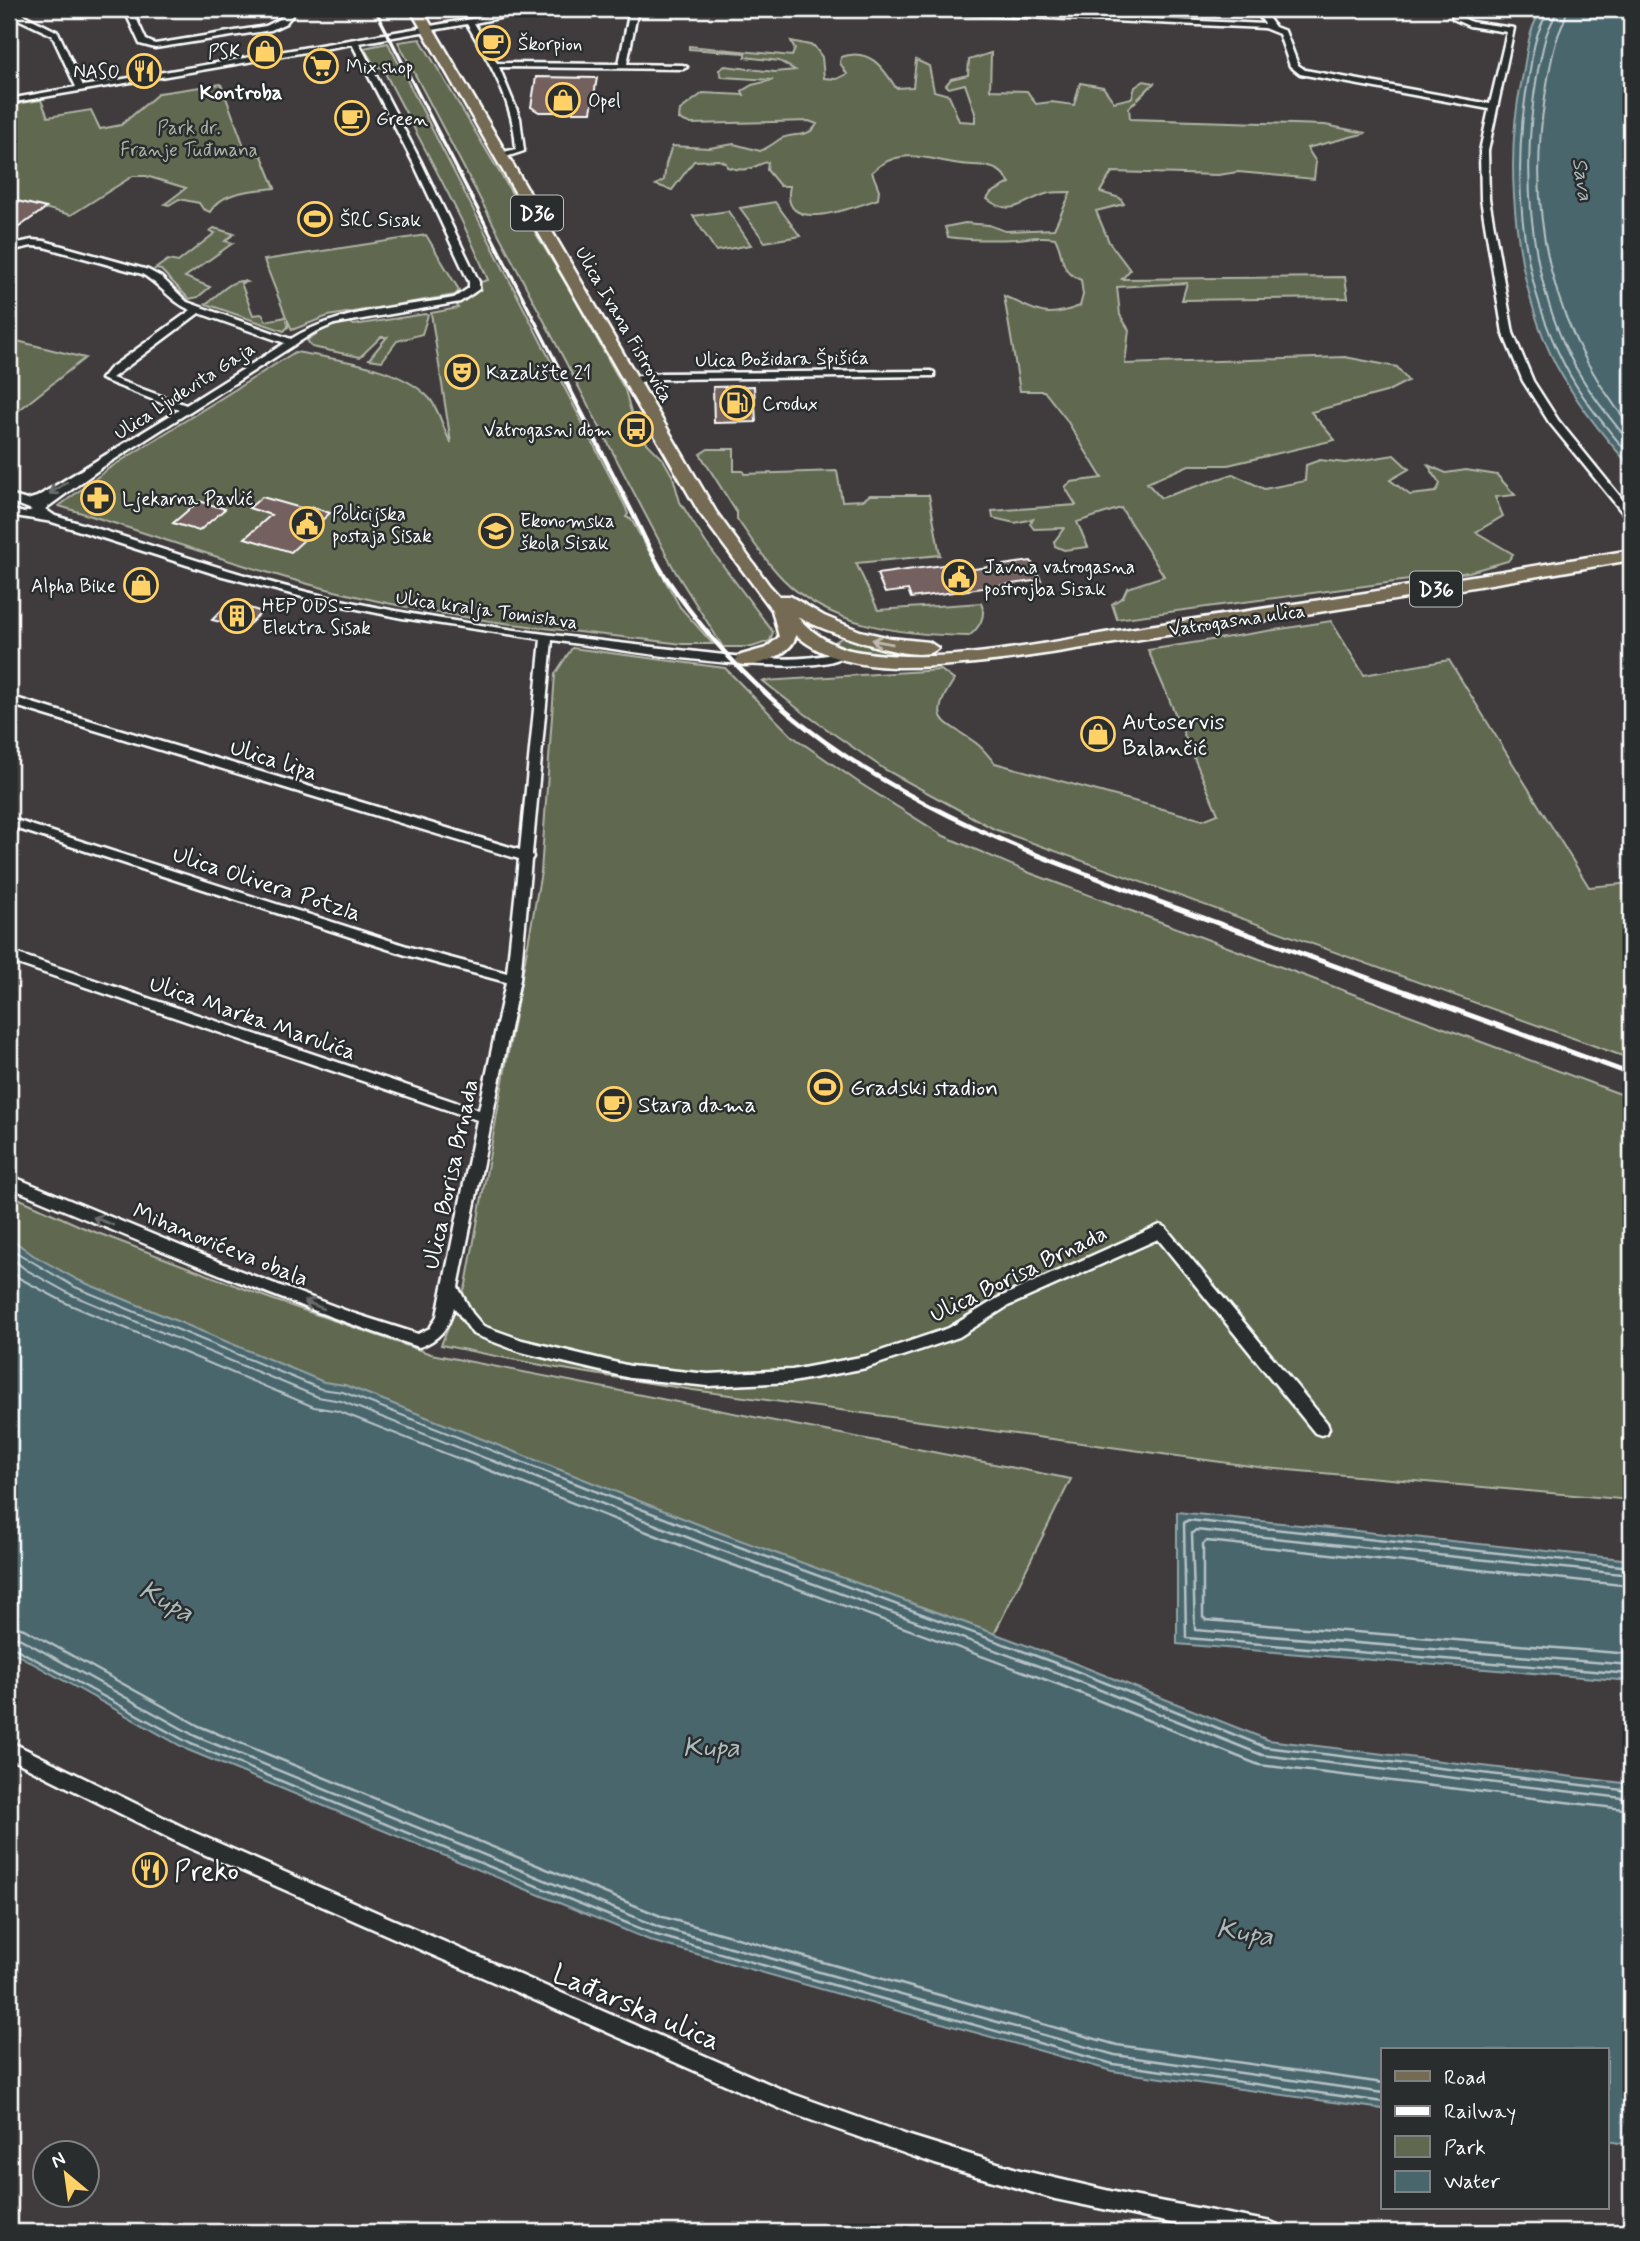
<svg xmlns="http://www.w3.org/2000/svg" width="1640" height="2241" font-family="Mynerve,sans-serif">
  <style>
    .green { fill: #60684f; stroke: #b0b4a7; stroke-width: 2 }
    .water { fill: #49666d; stroke: #92a3a7; stroke-width: 2 }
    .lines { fill: none; stroke-linecap: round; stroke-linejoin: round }
    .shore-far1 { stroke: #b6c2c5; stroke-width: 2 }
    .shore { stroke: #b6c2c5; stroke-width: 2.5 }
    .building { fill: #73605f; stroke: #fff; stroke-width: 2 }
    .street-casing { stroke: #fff; stroke-width: 5 }
    .primary-casing { stroke: #fff; stroke-width: 5 }
    .street { fill: #2a2d2e; fill-rule: evenodd }
    .primary { fill: #746b52; fill-rule: evenodd }
    .rail-far2 { stroke: #fff; stroke-width: 3.5 }
    .rail-far1 { stroke: #fff; stroke-width: 4.5 }
    .rail { stroke: #fff; stroke-width: 5 }
    .oneway { stroke: #6a6c6d }
    .oneway2 { stroke: #c0bcb1 }
    .labels { text-anchor: middle; stroke-width: 5; stroke-linejoin: round; paint-order: stroke }
    .far-poi-label { font-size: 19px; fill: #fff; stroke: #2a2d2e; text-anchor: start }
    .far-park-label { font-size: 19px; fill: #b0b4a7; stroke: #2a2d2e }
    .far-street-label { font-size: 19px; fill: #fff; stroke: #2a2d2e }
    .far-neighbourhood-label { font-size: 21px; font-weight: bold; fill: #fff; stroke: #2a2d2e }
    .far-water-label { font-size: 21px; font-style: italic; fill: #adbabd; stroke: #2a2d2e }
    .shield { fill: #2a2d2e; stroke: #bfc0c0; stroke-width: 2 }
    .shield-label { font-size: 21px; font-weight: bold; fill: #fff }
    .poi-label { font-size: 23px; fill: #fff; stroke: #2a2d2e; text-anchor: start }
    .street-label { font-size: 23px; fill: #fff; stroke: #2a2d2e }
    .near-water-label { font-size: 28px; font-style: italic; fill: #adbabd; stroke: #2a2d2e }
    .near-poi-label { font-size: 28px; fill: #fff; stroke: #2a2d2e; text-anchor: start }
    .near-street-label { font-size: 28px; fill: #fff; stroke: #2a2d2e }
  </style>
  <rect width="100%" height="100%" fill="#403c3d"/>
  <filter id="ink" filterUnits="userSpaceOnUse"><feTurbulence type="fractalNoise" baseFrequency=".0143" numOctaves="2"/><feDisplacementMap in="SourceGraphic" scale="14" xChannelSelector="R" yChannelSelector="G"/><feConvolveMatrix kernelMatrix="1 2 1 2 8 2 1 2 1" color-interpolation-filters="sRGB"/></filter>
  <g filter="url(#ink)">
    <path class="green" d="M420,39L575,299L625,390L633,419L644,440L663,459L673,477L680,502L706,543L773,632L770,641L752,647H723L675,571L398,42Z
      M791,41L814,46L822,57L824,78L837,79L847,74L840,63L841,57C869,47 883,67 896,88L913,87L916,60L929,66L934,91L949,95L959,121L975,122V113L965,84L949,88L946,85L951,79L968,75L969,60L991,53L990,90L1027,91L1036,104L1051,102L1074,105L1080,83L1103,87L1114,102L1132,98L1135,87L1144,81L1154,83L1129,108L1130,119L1325,125L1366,133L1307,148L1316,162L1314,179L1238,172L1218,175L1112,172L1100,192L1120,198L1124,204L1096,211L1109,242L1130,270L1122,279L1345,277L1348,298L1182,300L1187,283L1117,287L1120,315L1129,330L1125,364L1345,357L1397,367L1408,381L1386,392L1311,412L1335,440L1228,465H1189L1147,483L1161,498L1233,474L1264,489L1305,481L1306,465L1320,460L1345,463L1394,455L1409,469L1390,480L1410,495L1436,492L1440,484L1428,465L1446,473L1466,470L1497,475L1515,495L1495,497L1503,516L1476,532L1513,554L1508,561L1469,572L1117,619L1112,604L1123,597L1127,588L1164,576L1121,508L1077,522L1088,547L1064,550L1055,546L1054,542L1064,528L1034,529L1030,524L1033,519L1015,523L993,518L992,511L1076,505L1065,487L1071,482L1102,478L1066,419L1044,391H1020L1004,296C1038,311 1043,320 1080,306L1083,295L1081,280C1058,271 1065,256 1055,238C1041,235 1030,238 1016,239C994,240 970,240 948,237L945,227L965,223L989,225L1005,231L1054,229L1071,192C1064,192 1056,192 1049,193C1025,199 1013,219 987,199L991,193L1010,183C1007,179 1003,173 999,171C989,164 973,166 961,164C929,160 899,145 872,172L879,190L878,199C855,207 779,237 790,186H780L767,170L768,162C760,163 758,166 751,168C744,171 734,169 727,167L726,163L719,160L694,161L672,190L656,185L664,180L666,164L672,146L709,148L734,144L760,151C768,148 773,144 780,139C793,132 809,139 817,124L809,121L691,124L679,119L680,110L703,93L744,95L742,91L752,85L773,80L722,77L719,70L725,66L775,72L795,70L779,61L745,57V53L689,49V46L792,56L795,49Z
      M388,43L625,506L628,514L626,517L631,519L680,607L713,644H682C574,631 466,622 360,597C258,574 159,536 59,506L108,469L295,352C336,359 402,367 430,399C440,411 443,430 451,443L431,313L458,308L456,303L475,294L480,282L488,280C458,206 418,138 382,67L376,68L364,48Z
      M221,84L244,146L262,156L275,188C253,191 223,190 210,212L203,209L199,203L179,199L169,205L165,204L186,188L146,176H133L71,215L9,199V105L41,100L48,117L91,110L100,129L121,125L159,93Z
      M775,202L800,236L765,242L740,208Z
      M728,211L751,245L716,251L693,216Z
      M214,228L234,234L225,241L233,243L185,277L210,287L198,297L189,299L161,270L155,269L168,260L178,262L215,233L210,231Z
      M426,235L459,290L455,295L328,316L292,330L287,319L288,327L284,331L206,304C217,296 233,276 247,282L241,283L253,315L262,314L266,321L286,317L264,260Z
      M425,314L428,315L422,334L397,341L382,361L369,359L387,337H381L360,357L312,347L307,340L326,328L349,322L354,325Z
      M17,341L85,358L9,418V347Z
      M708,449H734V471H743L744,474L837,471L842,501L863,500L870,495H929L940,555L856,563L878,610L981,603C987,616 979,628 969,636C905,635 830,627 783,579C765,561 751,539 737,519V513L700,454Z
      M1331,621L1364,675L1449,660L1589,887L1631,883V1059L994,829L884,769L801,711L763,681L941,670L954,680C926,722 944,720 976,743C983,748 989,757 995,763L1203,820L1218,814L1148,650Z
      M843,637L915,651C894,661 852,654 832,644Z
      M572,648L725,668L792,736L861,784L944,836L1030,873L1631,1098V1500L1265,1468L693,1390L551,1367L441,1345L466,1285L541,872L555,674Z
      M9,1194L82,1227L274,1300L431,1354L1071,1479L957,1709L9,1406Z"/>
    <path class="water" d="M1543,9H1631V467C1603,436 1576,402 1556,365C1515,286 1503,165 1522,79C1527,56 1527,28 1543,9Z
      M9,1241H14L33,1255L78,1280L324,1382L345,1385L713,1530L1069,1661L1268,1740L1631,1784V2145L1607,2141V2050H1383V2109L1112,2071L654,1942L188,1750L9,1650Z
      M1177,1512L1631,1560V1681L1177,1644Z"/>
    <g class="lines">
      <path class="shore-far1" d="M1548,9C1546,16 1542,22 1540,28C1534,41 1532,56 1530,70C1511,166 1518,274 1563,362C1580,397 1606,427 1631,457
        M1557,9C1555,18 1550,25 1547,33C1543,45 1541,58 1538,70C1521,165 1527,269 1570,357C1586,389 1609,417 1631,444
        M1567,9C1566,20 1560,29 1557,39C1551,58 1548,77 1545,97C1526,220 1552,330 1631,427
        M9,1248L75,1287L321,1389L343,1392L521,1462
        M9,1256L25,1269L72,1295L318,1397L341,1401L495,1462
        M9,1268L19,1278L68,1304L314,1407L338,1411L467,1462"/>
      <path class="shore" d="M463,1460L703,1554L1060,1685L1259,1765L1631,1810
        M491,1460L707,1545L1063,1675L1262,1755L1631,1799
        M516,1460L710,1536L1066,1667L1265,1747L1631,1791
        M1631,1567L1188,1520L1184,1523L1186,1638L1631,1674
        M1631,1575L1196,1530L1192,1533L1195,1630L1631,1665
        M1631,1586L1207,1541L1203,1544V1617L1206,1620L1631,1654
        M9,1625L24,1629L199,1726L663,1917L1117,2045L1383,2083
        M9,1636L19,1638L195,1736L659,1927L1115,2055L1383,2093
        M9,1645L191,1744L656,1935L1113,2064L1383,2102"/>
    </g>
    <path class="building" d="M536,77L597,78L591,112H539L531,107Z
      M9,199L46,208L9,234Z
      M754,386L756,422L714,423L713,387Z
      M262,497L308,510L312,507L330,513L302,538L305,539L291,552L245,538L271,515L249,508Z
      M199,501L225,509L199,531L173,523Z
      M1031,561L1041,580L911,598L908,590L885,593L877,574L957,563L960,571Z
      M230,602L262,612L245,628L212,620Z"/>
    <g class="lines">
      <g class="street-casing">
        <path id="street" d="M11,9H19L24,15L58,32L83,86L529,9H545L474,23L497,63L619,64L630,9H638L627,64L683,65L687,67L683,69L499,67L520,118L524,151L503,158L500,157V153L516,149C514,103 490,63 467,24L359,43L422,164L479,282V289L460,302L334,324L313,333L101,468L45,509L55,516C142,541 227,573 315,594C449,626 588,639 724,655C764,659 802,662 840,652L846,655C810,683 604,647 552,640L532,854L533,857L531,860L520,979L458,1287L472,1313L483,1326L522,1340L630,1366L708,1374L792,1370L866,1356L949,1328L998,1298L1160,1225L1165,1227L1327,1423L1329,1428L1327,1433L1321,1435L1315,1433L1158,1239L1008,1306L959,1337L866,1368L792,1382L708,1386L630,1378L521,1352L473,1334L454,1307C449,1328 439,1340 419,1347C279,1302 144,1243 9,1187V1175L241,1271L355,1314L418,1334L430,1328L437,1316L477,1120L9,961V951L479,1110L506,982L406,955L9,826V818L413,948L507,973L519,859L9,704V696L520,850L541,639L402,618L318,601L215,574L52,522L9,515V509L24,513L32,510L9,501V495L27,500L37,497L179,410L101,379L109,369L191,310C172,303 160,284 142,274L44,247L32,246L9,251V245L32,240L44,241L148,270L161,277L187,302L291,339C337,310 401,307 454,298L469,288V282L414,164L352,44L9,103V99L76,87L52,35L18,19ZM199,313L285,343L186,405L112,378Z
          M124,9H132L146,40L155,44L266,26L280,19L289,9H297L286,23L271,30L155,48L140,44Z
          M890,9H939L1265,24L1254,9H1262L1275,27L1285,31L1298,65L1305,70L1490,104L1507,32L1469,26L1453,19L1451,9H1459L1460,16L1471,22L1514,28L1488,151L1489,199L1513,333L1533,381L1558,420L1631,510V519L1627,518L1549,422L1523,381L1503,333L1481,199L1480,151L1489,109L1300,74L1290,66L1279,34L1264,28L894,11Z
          M931,371L934,372V376L662,379L633,383L628,380L633,377L662,373Z
          M9,1741L193,1832L790,2093L910,2136L1020,2170L1127,2195L1271,2222L1278,2225L1281,2232H1214L1055,2199L935,2164L788,2112L181,1844L9,1758Z"/>
      </g>
      <g class="primary-casing">
        <path id="primary" d="M410,9H422L716,512L769,585L779,596H790L824,616L860,631L890,638L929,642L938,648C921,669 819,628 797,617C815,635 835,649 861,652C948,666 1042,643 1129,629C1296,604 1464,578 1631,550V560C1472,588 1313,614 1154,637C1068,649 982,668 895,667C859,666 824,659 796,635C793,654 756,669 738,664L736,660L738,656L766,648L779,637L772,610L699,512Z"/>
      </g>
      <use href="#street" class="street"/>
      <use href="#primary" class="primary"/>
      <path class="rail-far2" d="M375,9L562,374"/>
      <path class="rail-far1" d="M561,372C584,418 608,464 631,510C642,532 652,556 665,576C756,712 879,790 1028,851"/>
      <path class="rail" d="M1024,850L1157,901L1631,1074"/>
    </g>
    <defs><path id="oneway-shaft" d="M-6 0H5M1.5-3L5.5 0L1.5 3" fill="none" stroke-width="1.6" stroke-linecap="round" stroke-linejoin="round" transform="scale(1.75)"/></defs>
    <g class="oneway">
      <use href="#oneway-shaft" transform="translate(58 488) rotate(147)"/>
      <use href="#oneway-shaft" transform="translate(103 1221) rotate(-158)"/>
      <use href="#oneway-shaft" transform="translate(314 1305) rotate(-159)"/>
    </g>
    <use class="oneway2" href="#oneway-shaft" transform="translate(882 642) rotate(-170)"/>
  </g>
  <defs>
    <g id="cafe-ring" transform="scale(1.75)"><circle r="9.5" fill="#2a2d2e" stroke="#ffd166" stroke-width="1.5"/><path d="M-5.5-4.5H6V0H3Q3 3.5 0 3.5H-2.5Q-5.5 3.5-5.5 0ZM3-3.2v2h1.7v-2ZM-6 4.5H4V6H-6Z" fill="#ffd166"/></g>
    <g id="shop-ring" transform="scale(1.75)"><circle r="9.5" fill="#2a2d2e" stroke="#ffd166" stroke-width="1.5"/><path d="M-5-2.5h2.3a2.7 3.5 0 0 1 5.4 0H5L5.5 6h-11ZM-1.5-2.5h3a1.5 2.3 0 0 0-3 0Z" fill="#ffd166"/></g>
    <g id="supermarket-ring" transform="scale(1.75)"><circle r="9.5" fill="#2a2d2e" stroke="#ffd166" stroke-width="1.5"/><path d="M-6-5.5h2.5l.6 2H6L4.5 2H-2.5L-4.4-4H-6ZM-1.5 3.2a1.3 1.3 0 1 0 .1 0ZM3 3.2a1.3 1.3 0 1 0 .1 0Z" fill="#ffd166"/></g>
    <g id="restaurant-ring" transform="scale(1.75)"><circle r="9.5" fill="#2a2d2e" stroke="#ffd166" stroke-width="1.5"/><path d="M-5-6h1v4h1v-4h1v4h1v-4h1v5L-1.5 .5V6h-2V.5L-5-1ZM5-6V6H3V1.5H1.5Q1.5-4 5-6Z" fill="#ffd166"/></g>
    <g id="stadium-ring" transform="scale(1.75)"><circle r="9.5" fill="#2a2d2e" stroke="#ffd166" stroke-width="1.5"/><path d="M0-5a6.5 5 0 1 0 0 10a6.5 5 0 1 0 0-10ZM-3.5-1.8h7v3.6h-7Z" fill="#ffd166"/></g>
    <g id="theatre-ring" transform="scale(1.75)"><circle r="9.5" fill="#2a2d2e" stroke="#ffd166" stroke-width="1.5"/><path d="M-5-5.5Q0-4 5-5.5V0Q5 5 0 6Q-5 5-5 0ZM-3.3-2.5H-1v1.5H-3.3ZM1-2.5H3.3v1.5H1ZM-2.8 1Q0 5.5 2.8 1Z" fill="#ffd166"/></g>
    <g id="fuel-ring" transform="scale(1.75)"><circle r="9.5" fill="#2a2d2e" stroke="#ffd166" stroke-width="1.5"/><path d="M-5.5-6h7V0h2V4h1.3V-2.5L3-4.5l.8-.8L6-3V5H2.5V1h-1V6h-7ZM-4.2-4.7v3.2H.2V-4.7Z" fill="#ffd166"/></g>
    <g id="bus-ring" transform="scale(1.75)"><circle r="9.5" fill="#2a2d2e" stroke="#ffd166" stroke-width="1.5"/><path d="M-5-6H5V4H4V6H2V4H-2V6H-4V4H-5ZM-3.5-4V0h7V-4ZM-3.5 1.2v1.5H-2V1.2ZM2 1.2v1.5H3.5V1.2Z" fill="#ffd166"/></g>
    <g id="pharmacy-ring" transform="scale(1.75)"><circle r="9.5" fill="#2a2d2e" stroke="#ffd166" stroke-width="1.5"/><path d="M-2-6h4v4h4v4h-4v4h-4v-4h-4v-4h4Z" fill="#ffd166"/></g>
    <g id="civic-ring" transform="scale(1.75)"><circle r="9.5" fill="#2a2d2e" stroke="#ffd166" stroke-width="1.5"/><path d="M-.6-6.5H3V-4.5H.6V-3L4-1V1h2V6H-6V1h2V-1L-.6-3ZM-1.2 2.5V6h2.4V2.5Z" fill="#ffd166"/></g>
    <g id="school-ring" transform="scale(1.75)"><circle r="9.5" fill="#2a2d2e" stroke="#ffd166" stroke-width="1.5"/><path d="M0-5L7-2L0 1L-7-2ZM-4 1L0 2.5L4 1V4Q0 6-4 4Z" fill="#ffd166"/></g>
    <g id="building-ring" transform="scale(1.75)"><circle r="9.5" fill="#2a2d2e" stroke="#ffd166" stroke-width="1.5"/><path d="M-4-6H4V6H1V3H-1V6H-4ZM-2.5-4.3h1.7v1.8h-1.7ZM.8-4.3h1.7v1.8H.8ZM-2.5-1h1.7V.8h-1.7ZM.8-1h1.7V.8H.8Z" fill="#ffd166"/></g>
  </defs>
  <g fill-rule="evenodd">
    <use href="#cafe-ring" x="493" y="43"/>
    <use href="#shop-ring" x="265" y="51"/>
    <use href="#supermarket-ring" x="321" y="66"/>
    <use href="#restaurant-ring" x="144" y="71"/>
    <use href="#shop-ring" x="563" y="100"/>
    <use href="#cafe-ring" x="352" y="118"/>
    <use href="#stadium-ring" x="315" y="219"/>
    <use href="#theatre-ring" x="462" y="372"/>
    <use href="#fuel-ring" x="737" y="403"/>
    <use href="#bus-ring" x="636" y="429"/>
    <use href="#pharmacy-ring" x="98" y="498"/>
    <use href="#civic-ring" x="307" y="524"/>
    <use href="#school-ring" x="496" y="531"/>
    <use href="#civic-ring" x="959" y="577"/>
    <use href="#shop-ring" x="141" y="585"/>
    <use href="#building-ring" x="237" y="616"/>
    <use href="#shop-ring" x="1098" y="734"/>
    <use href="#stadium-ring" x="825" y="1087"/>
    <use href="#cafe-ring" x="614" y="1104"/>
    <use href="#restaurant-ring" x="150" y="1870"/>
  </g>
  <g class="labels">
    <g class="far-poi-label">
      <text x="518" y="50">Škorpion</text>
      <text x="240" y="58" text-anchor="end">PSK</text>
      <text x="346" y="73">Mix shop</text>
      <text x="120" y="78" text-anchor="end">NASO</text>
      <text x="588" y="107">Opel</text>
      <text x="376" y="125">Green</text>
      <text x="340" y="226">ŠRC Sisak</text>
      <text x="486" y="379">Kazalište 21</text>
      <text x="762" y="410">Crodux</text>
      <text x="612" y="436" text-anchor="end">Vatrogasni dom</text>
      <text x="122" y="505">Ljekarna Pavlić</text>
      <text x="332" y="520">Policijska<tspan x="332" dy="22">postaja Sisak</tspan></text>
      <text x="520" y="527">Ekonomska<tspan x="520" dy="22">škola Sisak</tspan></text>
      <text x="984" y="573">Javna vatrogasna<tspan x="984" dy="22">postrojba Sisak</tspan></text>
      <text x="116" y="592" text-anchor="end">Alpha Bike</text>
      <text x="262" y="612">HEP ODS -<tspan x="262" dy="22">Elektra Sisak</tspan></text>
    </g>
    <g class="far-park-label">
      <text x="189" y="134">Park dr.<tspan x="189" dy="22">Franje Tuđmana</tspan></text>
    </g>
    <g class="far-street-label">
      <text transform="translate(625 324) rotate(60)" y="7">Ulica Ivana Fistrovića</text>
      <text transform="translate(782 358) rotate(-1)" y="7">Ulica Božidara Špišića</text>
      <text transform="translate(184 390) rotate(-33)" y="7">Ulica Ljudevita Gaja</text>
      <text transform="translate(487 609) rotate(8)" y="7">Ulica kralja Tomislava</text>
      <text transform="translate(1237 619) rotate(-8)" y="7">Vatrogasna ulica</text>
    </g>
    <g class="far-neighbourhood-label">
      <text x="241" y="99">Kontroba</text>
    </g>
    <g class="far-water-label">
      <text transform="translate(1583 179) rotate(81)" y="7">Sava</text>
    </g>
    <g class="shield">
      <rect x="511" y="195.5" width="52" height="35" rx="5"/>
      <rect x="1410" y="571.5" width="52" height="35" rx="5"/>
    </g>
    <g class="shield-label">
      <text x="537" y="220">D36</text>
      <text x="1436" y="596">D36</text>
    </g>
    <g class="poi-label">
      <text x="1122" y="729">Autoservis<tspan x="1122" dy="26">Balančić</tspan></text>
      <text x="850" y="1095">Gradski stadion</text>
      <text x="638" y="1112">Stara dama</text>
    </g>
    <g class="street-label">
      <text transform="translate(274 759) rotate(17)" y="8">Ulica lipa</text>
      <text transform="translate(267 883) rotate(18)" y="8">Ulica Olivera Potzla</text>
      <text transform="translate(253 1017) rotate(19)" y="8">Ulica Marka Marulića</text>
      <text transform="translate(450 1174) rotate(-78)" y="8">Ulica Borisa Brnada</text>
      <text transform="translate(221 1244) rotate(22)" y="8">Mihanovićeva obala</text>
      <text transform="translate(1018 1273) rotate(-26)" y="8">Ulica Borisa Brnada</text>
    </g>
    <g class="near-water-label">
      <text transform="translate(167 1600) rotate(29)" y="10">Kupa</text>
      <text x="711" y="1756">Kupa</text>
      <text transform="translate(1245 1931) rotate(9)" y="10">Kupa</text>
    </g>
    <g class="near-poi-label">
      <text x="174" y="1880">Preko</text>
    </g>
    <g class="near-street-label">
      <text transform="translate(637 2006) rotate(23)" y="10">Lađarska ulica</text>
    </g>
  </g>
  <rect width="1640" height="2241" fill="none" stroke="#2a2d2e" stroke-width="35"/>
  <rect x="18" y="18" width="1605" height="2206" fill="none" stroke="#fff" stroke-width="2.5" filter="url(#ink)"/>
  <rect x="1381" y="2048" width="228" height="161" fill="#2a2d2e" stroke="#7f8182" stroke-width="2"/>
  <rect x="1395" y="2071" width="35" height="10" fill="#746b52" stroke="#7f8182" stroke-width="2"/>
  <text x="1444" y="2084" font-size="21" fill="#ffffff">Road</text>
  <rect x="1395" y="2106" width="35" height="10" fill="#ffffff" stroke="#7f8182" stroke-width="2"/>
  <text x="1444" y="2118" font-size="21" fill="#ffffff">Railway</text>
  <rect x="1395" y="2136" width="35" height="21" fill="#60684f" stroke="#7f8182" stroke-width="2"/>
  <text x="1444" y="2154" font-size="21" fill="#ffffff">Park</text>
  <rect x="1395" y="2171" width="35" height="21" fill="#49666d" stroke="#7f8182" stroke-width="2"/>
  <text x="1444" y="2188" font-size="21" fill="#ffffff">Water</text>
  <g transform="translate(66 2174) rotate(331)"><circle r="33" fill="#2a2d2e" stroke="#7f8182" stroke-width="2"/>
  <path d="M0-5L12 26L0 18L-12 26Z" fill="#ffd166"/>
  <text y="-10" font-size="19" font-weight="bold" text-anchor="middle" fill="#ffffff">N</text>
  </g>
</svg>
